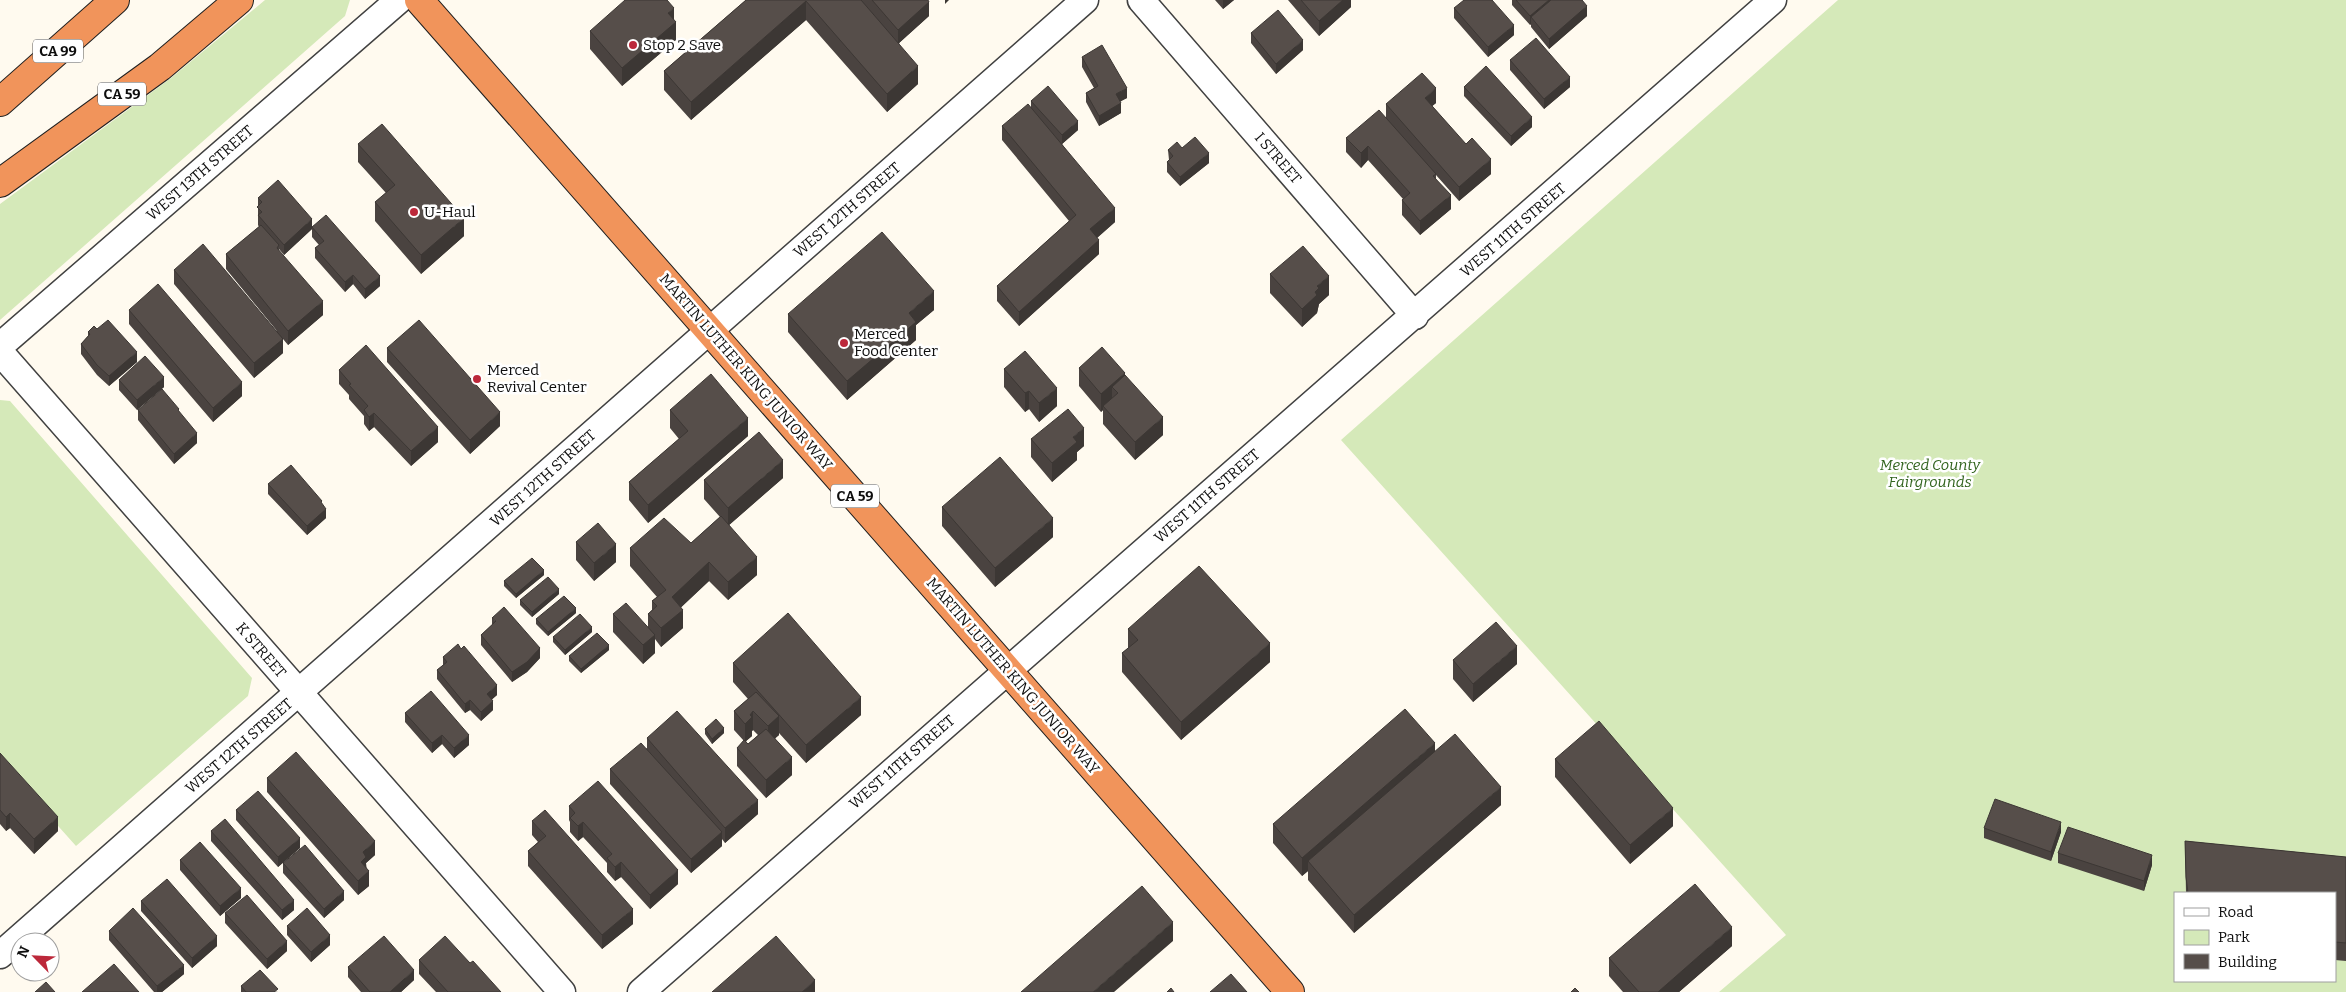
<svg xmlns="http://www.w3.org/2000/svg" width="2346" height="992" font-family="Bitter,serif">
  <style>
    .green { fill: #d5e9b9; fill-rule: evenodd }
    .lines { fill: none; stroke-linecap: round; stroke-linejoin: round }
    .minor-casing { stroke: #414141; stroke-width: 29 }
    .highway-casing { stroke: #1f1f1f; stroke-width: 30 }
    .minor { stroke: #fff; stroke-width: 26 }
    .highway { stroke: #f1945b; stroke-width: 28 }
    .wall { fill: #4a4340; fill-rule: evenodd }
    .shaded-wall { fill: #3c3734 }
    .building { fill: #564e4a; stroke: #3c3734 }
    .poi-dot { fill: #bc283a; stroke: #fff; stroke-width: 2 }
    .labels { text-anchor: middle; stroke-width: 5; stroke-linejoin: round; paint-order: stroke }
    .shield { fill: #fff; stroke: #565656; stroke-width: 1 }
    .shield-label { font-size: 14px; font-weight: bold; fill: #0e0e0e }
    .poi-label { font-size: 15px; fill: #0e0e0e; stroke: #fff; text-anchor: start }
    .street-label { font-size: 15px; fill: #0e0e0e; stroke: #fff }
    .park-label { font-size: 15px; font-style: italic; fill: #33651f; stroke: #fff }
  </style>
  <rect width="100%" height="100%" fill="#fffaef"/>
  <path class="green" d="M265,0H350L345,16L0,320V204L171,78Z
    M1838,0H2346V992H1719L1786,935L1341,440ZM2175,893H2335V981H2175Z
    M0,400L10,401L252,678L248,696L76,846L0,761Z"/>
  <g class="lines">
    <g class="minor-casing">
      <path id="minor" d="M1141,0L1415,316
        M0,346L399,0
        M0,352L562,992
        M0,955L1085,0
        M641,992L1773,0"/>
    </g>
    <g class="highway-casing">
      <path id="highway" d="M419,0L1290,992
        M0,102L115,0
        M0,183L160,67L239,0"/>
    </g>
    <use href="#minor" class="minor"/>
    <use href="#highway" class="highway"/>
  </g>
  <path class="wall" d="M746,0H928L929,16L899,43L918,84L887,112L806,20L691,120L664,90V71Z
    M1215,0H1234L1223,9Z
    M1288,0H1351V7L1319,36Z
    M1512,0H1582L1587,16L1549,49L1531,27V24L1530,25L1512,5Z
    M1454,8L1514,35L1488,57L1454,18Z
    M674,20L676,40L622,86L590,49V31Z
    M1251,33L1303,50L1276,74L1251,43Z
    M1082,57L1127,98L1120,101L1121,113L1099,126L1086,102V93L1094,88L1082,67Z
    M1510,60L1570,87L1544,109L1510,70Z
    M1464,87L1532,127L1511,146L1464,96Z
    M1031,101L1078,130L1062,144L1115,222L1097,238L1099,254L1019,326L997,301V286L1069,221L1002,140V126L1031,107Z
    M1436,103L1432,106L1491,174L1459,201L1436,175V179L1451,209L1420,235L1402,215V200L1403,199L1368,160L1361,168L1346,152V138L1386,117V104Z
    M358,144L464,236L421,274L375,221V202L386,193L358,162Z
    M1182,148L1209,163L1180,186L1167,172V162L1169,160L1168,150Z
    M258,198L312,227L380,286L365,299L353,284L345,292L315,258V248L319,245L312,237V229L284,255L279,249V251L323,315L288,345L283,339V353L254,378L174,284V270L277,331L226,269V254L259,227L258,225Z
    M1270,274L1329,295L1319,304L1317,313L1302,327L1270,293Z
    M129,310L242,396L213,422L129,324Z
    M934,310L916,325V340L847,400L788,332V314Z
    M97,329L137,362L109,386L97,375L81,354V344L88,336V332Z
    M387,348L500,426L470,454L387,362Z
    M1079,368L1125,376L1163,435L1135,460L1103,424V410L1101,412L1079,386Z
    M1004,369L1057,406L1039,422L1029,409L1025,412L1004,387Z
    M339,370L438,442L411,466L374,427L369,431L364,424V416L349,399V395L339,384Z
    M119,380L164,387L137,410L119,390Z
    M138,410L179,412L197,443L174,464L138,420Z
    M670,410L748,436L648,523L629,500V482L679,439L670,428Z
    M1031,439L1084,446L1077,452V460L1052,482L1031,457Z
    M783,478L729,525L757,575L728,600L709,581L681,607L683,628L661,647L655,639V653L643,664L613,632V614L648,627V614L652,610V601L657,597L630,566V548L691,543L720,517L704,499V480Z
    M268,484L322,504L326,518L307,535L268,494Z
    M942,507L1053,537L995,587L942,526Z
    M576,542L616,562L594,581L576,560Z
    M544,575L516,598L504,586V581Z
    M559,594L532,617L520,605V600Z
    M576,613L548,636L536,624V619Z
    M492,618L540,658L527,672L512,682L481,645V635L492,625Z
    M1128,629L1270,662L1181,740L1122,672V653L1128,648Z
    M592,632L565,655L553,642V637Z
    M609,650L581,673L569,661V656Z
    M443,657L497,695L492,699L493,710L481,721L470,710L465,713L437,679V670L443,665Z
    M1453,660L1517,664L1473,702L1453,679Z
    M733,663L861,715L806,763L779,733V735L775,738L792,775L766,798L737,766V748L744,741L734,730V711L748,699L733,682ZM753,730L758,735L748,744L746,741L752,736V731Z
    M405,713L469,745L454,758L442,744L432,753L405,722Z
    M705,729L724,733L712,744L705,734Z
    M647,738L758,814L725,843L722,839V846L691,873L610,784V769L647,748Z
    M1435,751L1501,805L1354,933L1308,880V871L1302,876L1273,843V824Z
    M0,753L58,831L34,854L10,828L6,831L0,824V837Z
    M1555,759L1673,826L1630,864L1555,777Z
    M267,778L375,855L366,863L369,886L358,895L267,792Z
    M569,806L678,884L650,909L621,877L615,881L607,872V863L583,837L578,841L570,832V822L569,820Z
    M236,810L300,848L278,867L236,820Z
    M532,821L633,924L602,949L528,866V851L538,842L532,835Z
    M1984,828L2061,832L2051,861L1984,838Z
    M211,831L294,910L282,920L211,841Z
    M2185,841L2346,857V961L2335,960V893H2186Z
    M2058,853L2152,865L2144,891L2058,863Z
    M180,860L241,898L220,916L180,870Z
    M283,863L344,900L324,918L283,873Z
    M141,901L217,946L192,968L141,911Z
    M225,913L287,951L267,969L225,923Z
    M287,926L330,945L311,962L287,935Z
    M109,931L184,974L162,992H154L109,940Z
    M1732,946L1679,992H1623L1609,976V958Z
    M419,960L470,963L501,992H436L419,974Z
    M348,967L414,980L401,992H361L348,977Z
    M241,986L278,992H241Z"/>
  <path class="shaded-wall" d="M945,0H949L945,4Z
    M1223,0H1234L1223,9Z
    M1343,0H1351V7L1319,36V21Z
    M1549,0H1556L1531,17V24L1530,25V16Z
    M806,1V20L691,120V102Z
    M929,2V16L898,44V30Z
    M1587,6V16L1549,49V39Z
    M674,8V23L676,22V40L622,86V68L668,13Z
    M1514,25V35L1488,57V47Z
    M1303,40V50L1276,74V64Z
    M918,66V84L887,112V94Z
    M1570,77V87L1544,109V99Z
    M1127,88V98L1116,104V94Z
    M1436,88V103L1425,112V98Z
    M1121,103V113L1099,126V116Z
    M1532,117V127L1511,146V136Z
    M1078,121V130L1062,144V135Z
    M1368,146V160L1361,168V153Z
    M1209,153V163L1180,186V177Z
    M1491,159V174L1459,201V187Z
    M1451,195V209L1420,235V221Z
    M1115,208V222L1090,244V229Z
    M464,218V236L421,274V255Z
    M312,219V229L284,255V245Z
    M1099,240V254L1019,326V312Z
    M353,275V284L345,292V282Z
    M380,276V286L365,299V289Z
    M1329,276V295L1319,304L1317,313L1302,327V309L1315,292L1317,286Z
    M934,291V310L916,325V340L847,400V381L909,313Z
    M323,301V315L288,345V331Z
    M283,339V353L254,378V363Z
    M137,352V362L109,386V376Z
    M1125,373V391L1118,393L1112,387V402L1103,406V410L1101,412V394Z
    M164,377V387L137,410V400Z
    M242,382V396L213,422V408Z
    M1057,388V406L1039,422V403Z
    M1029,391V409L1025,412V393Z
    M500,412V426L470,454V440Z
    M374,413V427L369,431V417Z
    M1163,417V435L1135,460V442Z
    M748,418V436L648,523V505Z
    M438,427V442L411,466V451Z
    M1084,428V446L1077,452V460L1052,482V463L1073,437Z
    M197,433V443L174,464V454Z
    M783,460V478L728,526V508Z
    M326,509V518L307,535V526Z
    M1053,518V537L995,587V568Z
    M616,544V562L594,581V563Z
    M757,557V575L728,600V582Z
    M709,562V581L672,616V597Z
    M544,570V575L516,598V594Z
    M559,589V594L532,617V612Z
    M576,608V613L548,636V632Z
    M683,610V628L661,647V628Z
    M592,627V632L565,655V650Z
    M655,635V653L643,664V645Z
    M1270,643V662L1181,740V722Z
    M609,645V650L581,673V669Z
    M1517,646V664L1473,702V684Z
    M540,648V658L527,672L512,682V672Z
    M497,685V695L487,704V694Z
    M861,697V715L806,763V745Z
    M470,700V710L465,713V704Z
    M493,701V710L481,721V712Z
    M753,711V730L752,731V736L745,742V724L750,715Z
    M779,716V735L768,745V726Z
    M724,728V733L712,744V739Z
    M442,735V744L432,753V743Z
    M469,735V745L454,758V748Z
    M1435,743V761L1308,861V871L1302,876V858Z
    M792,757V775L766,798V780Z
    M1501,787V805L1354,933V915Z
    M758,800V814L725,843V828Z
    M1673,808V826L1630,864V845Z
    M10,813V828L6,831V817Z
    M58,817V831L34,854V839Z
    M583,822V837L578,841V826Z
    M2061,822V832L2051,861V852Z
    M722,832V846L691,873V859Z
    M300,838V848L278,867V857Z
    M375,841V855L366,863V871L361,862L363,852Z
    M2152,855V865L2144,891V881Z
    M621,862V877L615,881V867Z
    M678,870V884L650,909V895Z
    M369,871V886L358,895V881Z
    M241,888V898L220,916V906Z
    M344,891V900L324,918V909Z
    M294,900V910L282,920V910Z
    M633,909V924L602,949V935Z
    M1173,922V941L1114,992H1093Z
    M1732,927V946L1679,992H1658Z
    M330,935V945L311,962V952Z
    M217,936V946L192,968V958Z
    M287,941V951L267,969V959Z
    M184,965V974L162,992H157V986Z
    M414,970V980L401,992H390Z
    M815,980V992H802Z"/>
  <path class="building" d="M625,0H667L674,8L668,13L676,22L622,68L590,31Z
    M746,0H861L918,66L887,94L806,1L691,102L664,71Z
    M872,0H928L929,2L898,30Z
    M1301,0H1343L1319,21Z
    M1464,0H1492L1514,25L1488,47L1454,8Z
    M1516,0H1549L1530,16Z
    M1551,0H1582L1587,6L1549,39L1531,17Z
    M1278,10L1303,40L1276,64L1251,33Z
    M1536,38L1570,77L1544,99L1510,60Z
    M1102,45L1127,88L1116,94L1121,103L1099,116L1086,93L1098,86L1082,57Z
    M1486,66L1532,117L1511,136L1464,87Z
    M1422,73L1436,88L1425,98L1466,144L1472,138L1491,159L1459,187L1386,104Z
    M1048,86L1078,121L1062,135L1031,101Z
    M1028,104L1115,208L1090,229L1099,240L1019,312L997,286L1076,215L1002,126Z
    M1379,110L1436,174L1433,176L1451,195L1420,221L1402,200L1410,193L1368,146L1361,153L1346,138Z
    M382,124L464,218L421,255L375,202L395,185L358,144Z
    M1195,137L1209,153L1180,177L1167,162L1173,156L1168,150L1177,142L1182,148Z
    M278,180L312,219L284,245L258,215L262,212L257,207L262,202L258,198Z
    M326,215L380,276L365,289L353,275L345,282L315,248L324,241L312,227Z
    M261,225L279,245L277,248L323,301L288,331L226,254Z
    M882,232L934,291L909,313L916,322L847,381L788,314Z
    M203,244L283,339L254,363L174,270Z
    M1303,246L1329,276L1317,286L1319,288L1315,292L1317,295L1302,309L1270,274Z
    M158,284L242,382L213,408L129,310Z
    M108,320L137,352L109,376L97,365L81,344L90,334L88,332L94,326L97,329Z
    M419,320L500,412L470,440L387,348Z
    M366,345L438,427L411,451L374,413L369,417L364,410L368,406L349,385L351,384L339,370Z
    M1102,347L1125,373L1101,394L1079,368Z
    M1025,351L1057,388L1039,403L1029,391L1025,393L1004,369Z
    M145,356L164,377L137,400L119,380Z
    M711,374L748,418L648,505L629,482L688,431L670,410Z
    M1125,375L1163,417L1135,442L1103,406L1118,393L1112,387Z
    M162,389L179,409L178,410L197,433L174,454L138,410Z
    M1068,409L1084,428L1073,437L1077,442L1052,463L1031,439Z
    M759,432L783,460L728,508L704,480Z
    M1000,457L1053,518L995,568L942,507Z
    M291,465L322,501L321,502L326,509L307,526L268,484Z
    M721,516L757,557L728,582L709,562L672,597L683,610L661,628L648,614L657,606L652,601L666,590L630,548L664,518L691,543Z
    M598,523L616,544L594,563L576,542Z
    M532,558L544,570L516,594L504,581Z
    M1199,566L1270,643L1181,722L1122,653L1138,640L1128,629Z
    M548,577L559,589L532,612L520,600Z
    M564,596L576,608L548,632L536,619Z
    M626,603L655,635L643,645L613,614Z
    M504,607L540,648L527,662L512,672L481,635L496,621L492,618Z
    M788,613L861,697L806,745L733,663Z
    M580,614L592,627L565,650L553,637Z
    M1496,622L1517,646L1473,684L1453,660Z
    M597,633L609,645L581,669L569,656Z
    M458,644L461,649L464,646L497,685L487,694L493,701L481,712L470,700L465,704L437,670L447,662L443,657Z
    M431,691L469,735L454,748L442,735L432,743L405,713Z
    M756,692L779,716L768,726L753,711L750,715L752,717L745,724L734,711Z
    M1405,709L1435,743L1302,858L1273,824Z
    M677,711L758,800L725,828L647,738Z
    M716,719L724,728L712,739L705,729Z
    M1599,721L1673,808L1630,845L1555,759Z
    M766,729L792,757L766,780L737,748L744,740L748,744Z
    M1455,734L1501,787L1354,915L1308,861Z
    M641,743L722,832L691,859L610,769Z
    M296,752L375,841L363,852L366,857L361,862L369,871L358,881L267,778Z
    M0,753L58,817L34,839L10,813L6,817L0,810Z
    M598,781L678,870L650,895L621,862L615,867L607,858L612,854L583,822L578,826L570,818L575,813L569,806Z
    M258,791L300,838L278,857L236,810Z
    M1995,799L2061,822L2051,852L1984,828Z
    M545,810L633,909L602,935L528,851L546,836L532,821Z
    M225,819L294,900L282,910L211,831Z
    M2068,827L2152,855L2144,881L2058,853Z
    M2185,841L2346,857V943L2335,942V893H2188L2186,877Z
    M200,842L241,888L220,906L180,860Z
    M305,845L344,891L324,909L283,863Z
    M167,879L217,936L192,958L141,901Z
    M1695,884L1732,927L1658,992H1639L1609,958Z
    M1142,886L1173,922L1093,992H1021Z
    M247,895L287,941L267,959L225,913Z
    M133,908L184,965L157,986L109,931Z
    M307,908L330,935L311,952L287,926Z
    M384,936L414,970L390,992H370L348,967Z
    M445,936L470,963L473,961L501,992H448L419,960Z
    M776,936L815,980L802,992H712Z
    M114,964L139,992H82Z
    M260,970L278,989L274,992H246L241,986Z
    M1231,974L1247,992H1210Z
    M46,982L55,992H35Z
    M1171,988L1174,992H1167Z
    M1575,988L1579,992H1571Z"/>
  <g class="poi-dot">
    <circle cx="633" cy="45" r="5"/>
    <circle cx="414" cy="212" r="5"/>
    <circle cx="844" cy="343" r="5"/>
    <circle cx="477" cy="379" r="5"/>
  </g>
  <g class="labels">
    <g class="shield">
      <rect x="33" y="39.5" width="50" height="23" rx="4"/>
      <rect x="98" y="82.5" width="48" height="23" rx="4"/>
      <rect x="831" y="484.5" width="48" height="23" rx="4"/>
    </g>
    <g class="shield-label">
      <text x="58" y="56">CA 99</text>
      <text x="122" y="99">CA 59</text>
      <text x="855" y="501">CA 59</text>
    </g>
    <g class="poi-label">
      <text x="643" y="50">Stop 2 Save</text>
      <text x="424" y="217">U-Haul</text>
      <text x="854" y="339">Merced<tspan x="854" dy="17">Food Center</tspan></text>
      <text x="487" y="375">Merced<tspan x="487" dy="17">Revival Center</tspan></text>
    </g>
    <g class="street-label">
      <text transform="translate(1278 158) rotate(49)" y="5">I STREET</text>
      <text transform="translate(200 173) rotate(-41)" y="5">WEST 13TH STREET</text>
      <text transform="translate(847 210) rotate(-41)" y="5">WEST 12TH STREET</text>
      <text transform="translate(1513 230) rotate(-41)" y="5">WEST 11TH STREET</text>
      <text transform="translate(746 372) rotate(49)" y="5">MARTIN LUTHER KING JUNIOR WAY</text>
      <text transform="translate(543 478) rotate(-42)" y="5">WEST 12TH STREET</text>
      <text transform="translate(1207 496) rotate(-41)" y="5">WEST 11TH STREET</text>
      <text transform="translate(261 650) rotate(49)" y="5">K STREET</text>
      <text transform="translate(1013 676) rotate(49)" y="5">MARTIN LUTHER KING JUNIOR WAY</text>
      <text transform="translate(239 746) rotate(-41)" y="5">WEST 12TH STREET</text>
      <text transform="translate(902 762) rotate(-41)" y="5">WEST 11TH STREET</text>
    </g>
    <g class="park-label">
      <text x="1930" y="470">Merced County<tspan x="1930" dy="17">Fairgrounds</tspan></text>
    </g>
  </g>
  <rect x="2174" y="892" width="162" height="90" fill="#ffffff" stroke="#9f9f9f"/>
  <rect x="2184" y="908" width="25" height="8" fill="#ffffff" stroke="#9f9f9f"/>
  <text x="2218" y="917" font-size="15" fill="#0e0e0e">Road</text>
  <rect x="2184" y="930" width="25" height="15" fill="#d5e9b9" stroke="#9f9f9f"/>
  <text x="2218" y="942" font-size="15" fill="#0e0e0e">Park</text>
  <rect x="2184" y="954" width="25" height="15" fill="#564e4a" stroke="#9f9f9f"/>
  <text x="2218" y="967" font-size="15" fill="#0e0e0e">Building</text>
  <g transform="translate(35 957) rotate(294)"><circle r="24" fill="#ffffff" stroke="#9f9f9f"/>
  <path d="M0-4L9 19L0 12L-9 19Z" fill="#bc283a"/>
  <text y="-8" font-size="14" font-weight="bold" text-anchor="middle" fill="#0e0e0e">N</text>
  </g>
</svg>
